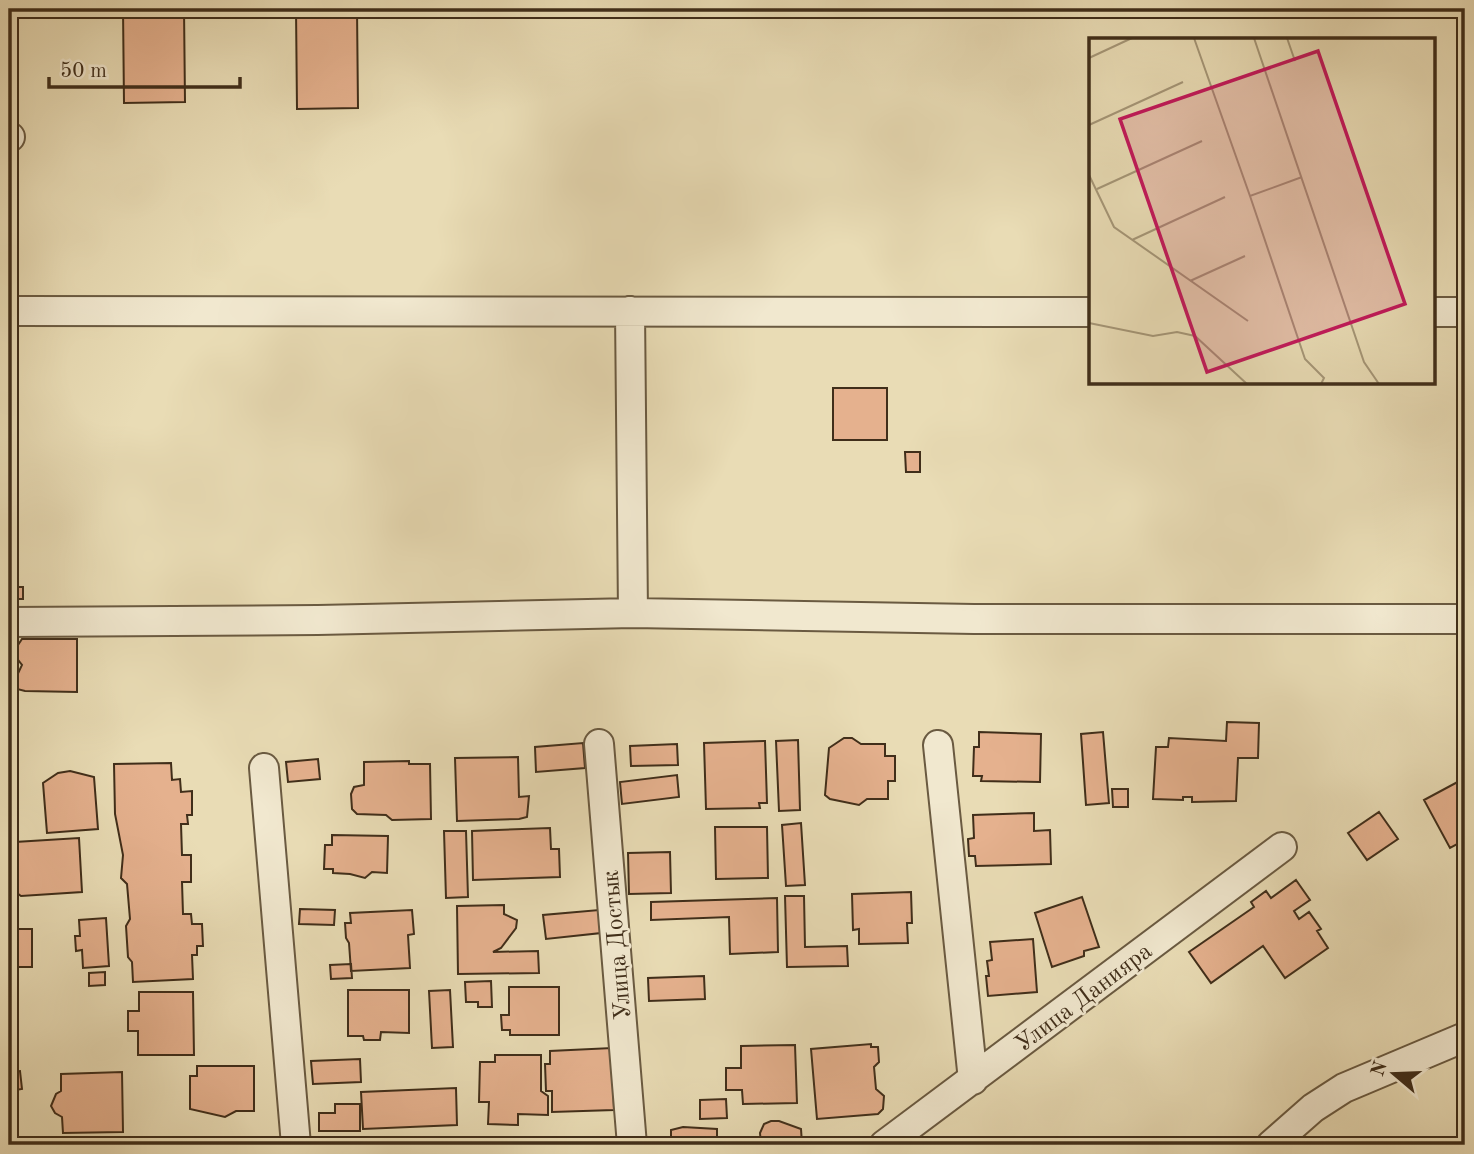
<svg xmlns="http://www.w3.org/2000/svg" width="1474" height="1154" font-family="'Old Standard TT',serif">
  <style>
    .building { fill: #e5b18e; stroke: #402e1a; stroke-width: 2 }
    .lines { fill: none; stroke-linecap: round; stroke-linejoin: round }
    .minor-casing { stroke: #6a5a41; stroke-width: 32 }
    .minor { stroke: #f1e8cf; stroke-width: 28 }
    .labels { text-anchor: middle; stroke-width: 5; stroke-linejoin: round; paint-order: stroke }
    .street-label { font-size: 24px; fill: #402e1a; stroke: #f1e8cf }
    .inset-road { fill: none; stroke: #a59677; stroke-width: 2 }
    .view { fill: #c2185b; fill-opacity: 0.15; stroke: #c2185b; stroke-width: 3.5 }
    .inset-edge { fill: none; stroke: #402e1a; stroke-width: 3.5 }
  </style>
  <rect width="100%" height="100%" fill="#e9dcb5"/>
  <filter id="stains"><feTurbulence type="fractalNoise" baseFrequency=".00286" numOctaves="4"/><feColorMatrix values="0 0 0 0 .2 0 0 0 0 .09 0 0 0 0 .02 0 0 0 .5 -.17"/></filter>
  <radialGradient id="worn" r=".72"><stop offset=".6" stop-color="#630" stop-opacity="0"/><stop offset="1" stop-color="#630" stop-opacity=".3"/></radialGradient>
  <path class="building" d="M9,9H13L14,114H9Z
    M123,9H184L185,102L124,103Z
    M296,9H357L358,108L297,109Z
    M833,388H887V440H833Z
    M905,452H920V472H906Z
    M9,587H23V599H9Z
    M22,639H77V692L25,691L17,689L14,682L22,665L15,656L16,648Z
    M1227,722L1259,723L1258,758H1238L1236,801L1192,802V797H1183V800L1153,799L1156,747H1168L1169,738L1226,741Z
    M979,732L1041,734L1040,782L981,781L982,776H973L974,747H979Z
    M1103,732L1109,803L1086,805L1081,734Z
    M844,738H852L861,744H885V756H895V781H888V799H867L859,805L830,799L825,795L829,748Z
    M798,740L800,810L779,811L776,741Z
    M765,741L767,803H759L760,808L706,809L704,743Z
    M583,743L585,768L536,772L535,747Z
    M677,744L678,765L631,766L630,746Z
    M518,757L519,797L529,796L527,817L519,819L457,821L455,758Z
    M318,759L320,779L288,782L286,762Z
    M409,761V764H430L431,819L392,820L386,815L357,814L352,809L351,794L354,787L364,785V762Z
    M171,763L172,780L180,779L181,792L192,791V815H187L188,824H181L182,855H191V882H182L183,914H191L192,924H202L203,946H197V955H192L193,979L133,982L132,962L128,957L126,926L130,919L127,884L121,878L123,855L115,814L114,764Z
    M70,771L94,777L98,829L47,833L43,783L58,773Z
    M677,775L679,797L622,804L620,782Z
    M1465,778V840L1450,848L1424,800Z
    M1112,789H1128V807H1113Z
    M1379,812L1398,839L1367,860L1348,833Z
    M1034,813V831L1050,830L1051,864L976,866L975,856H969L968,839L974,838L973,815Z
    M801,823L805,885L786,886L782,825Z
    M715,827H767L768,878L716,879Z
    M550,828L551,849H559L560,877L473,880L472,831Z
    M444,831H466L468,897L446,898Z
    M332,835L388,836L387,873L372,872L365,878L350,874L333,873V869H324L325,845H332Z
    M79,838L82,892L21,896L13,890L14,865L10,857L15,842Z
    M670,852L671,893L629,894L628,853Z
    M1296,880L1310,900L1294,911L1299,919L1309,912L1321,929L1317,931L1328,948L1285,978L1263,946L1211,983L1189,952L1254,907L1251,902L1266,891L1271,898Z
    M911,892L912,923H907L908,943L859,944V929L853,930L852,894Z
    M785,896H804L805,947L847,946L848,966L787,967Z
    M1082,897L1099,947L1084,951V956L1052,967L1035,913Z
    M777,898L778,952L730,954L729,917L651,920V902Z
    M504,905V914L517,920L516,928L501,948L493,952L538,951L539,973L458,974L457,906Z
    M300,909L335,910L334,925L299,924Z
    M412,910L414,934L408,935L410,968L351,971L349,943L346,938L345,923H351L350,913Z
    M599,910L601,933L546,939L543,915Z
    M106,918L109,966L83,968L82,950L76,951L75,936H80L79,920Z
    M9,929H32V967H9Z
    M1033,939L1037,992L988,996L986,976H989L987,961L992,960L990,942Z
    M351,964L352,978L331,979L330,965Z
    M105,972V985L89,986V973Z
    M704,976L705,999L649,1001L648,978Z
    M491,981L492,1007H478V1002H466L465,982Z
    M509,987H559V1035H510V1030H502L501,1015H509Z
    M348,990H409V1033L381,1032L380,1040H364L363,1036H348Z
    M450,990L453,1047L432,1048L429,991Z
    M139,992H193L194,1055H138V1031H128V1011H139Z
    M871,1044V1047H878L879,1062L874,1067L876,1089L884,1096L883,1109L878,1114L817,1119L811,1049Z
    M795,1045L797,1103L743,1104L742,1090H726V1068H741V1046Z
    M612,1048L614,1110L552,1112V1091H546L545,1064H550V1051Z
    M495,1055H541V1091L548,1096V1115L518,1114V1125L488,1124L489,1102H479L480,1062H495Z
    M360,1059L361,1082L313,1084L311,1061Z
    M197,1066H254V1111H236L225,1117L190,1109V1076H197Z
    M20,1071L22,1089L9,1091V1072Z
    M122,1072L123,1132L63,1133L62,1117L55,1113L51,1106L56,1094L61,1091V1074Z
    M456,1088L457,1125L363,1129L361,1092Z
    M726,1099L727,1118L700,1119V1100Z
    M335,1104H360V1131H319V1113H335Z
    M771,1121H779L801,1129L802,1144L807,1145H761L760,1133L764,1124Z
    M683,1127L717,1129V1145H671V1130Z
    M459,1137L460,1145H411L410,1139Z
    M500,1138L501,1145H470V1140Z"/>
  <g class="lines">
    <g class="minor-casing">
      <path id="minor" d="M9,137H10
        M9,311L1091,312
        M1434,312H1465
        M633,613L974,619H1465
        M9,622L318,620L633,613L630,311
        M599,744L632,1145
        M938,745L973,1080
        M264,768L296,1145
        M884,1145L1282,847
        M1271,1145L1313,1108L1344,1088L1465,1037"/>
    </g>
    <use href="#minor" class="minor"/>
  </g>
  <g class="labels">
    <g class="street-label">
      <text transform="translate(616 945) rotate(-95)" y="8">Улица Достык</text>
      <text transform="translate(1083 997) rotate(-37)" y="8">Улица Данияра</text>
    </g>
  </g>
  <g transform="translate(1089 38)">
    <rect width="346" height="346" fill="#e9dcb5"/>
    <path class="inset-road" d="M105,0L161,158L213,139M165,0L275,324L290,346M198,0L206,23M0,20L43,0M0,87L94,44M0,137L25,189L159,283M8,151L113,103M161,158L216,321L235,340L232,346M43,202L136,159M101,243L156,218M0,285L64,298L88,294L106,298L158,346"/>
    <path class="view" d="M229,13L316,266L118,334L31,81Z"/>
    <rect width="346" height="346" class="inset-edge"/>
  </g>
  <rect width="1474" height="1154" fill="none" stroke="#e9dcb5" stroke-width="35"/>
  <rect x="10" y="10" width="1453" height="1133" fill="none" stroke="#402e1a" stroke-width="3.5"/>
  <rect x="18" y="18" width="1439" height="1119" fill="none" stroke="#402e1a" stroke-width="2"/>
  <g transform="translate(1394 1074) rotate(289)" stroke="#f1e8cf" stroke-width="5" paint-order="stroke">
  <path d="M0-5L12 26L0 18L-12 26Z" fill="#402e1a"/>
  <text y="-10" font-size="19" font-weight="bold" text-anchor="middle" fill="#402e1a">N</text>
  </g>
  <path d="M49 77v10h191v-10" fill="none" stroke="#402e1a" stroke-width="3.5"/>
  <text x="60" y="77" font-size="21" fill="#402e1a" stroke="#f1e8cf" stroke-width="5" paint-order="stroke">50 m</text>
  <rect width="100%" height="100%" filter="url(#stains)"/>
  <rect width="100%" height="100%" fill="url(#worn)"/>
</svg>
